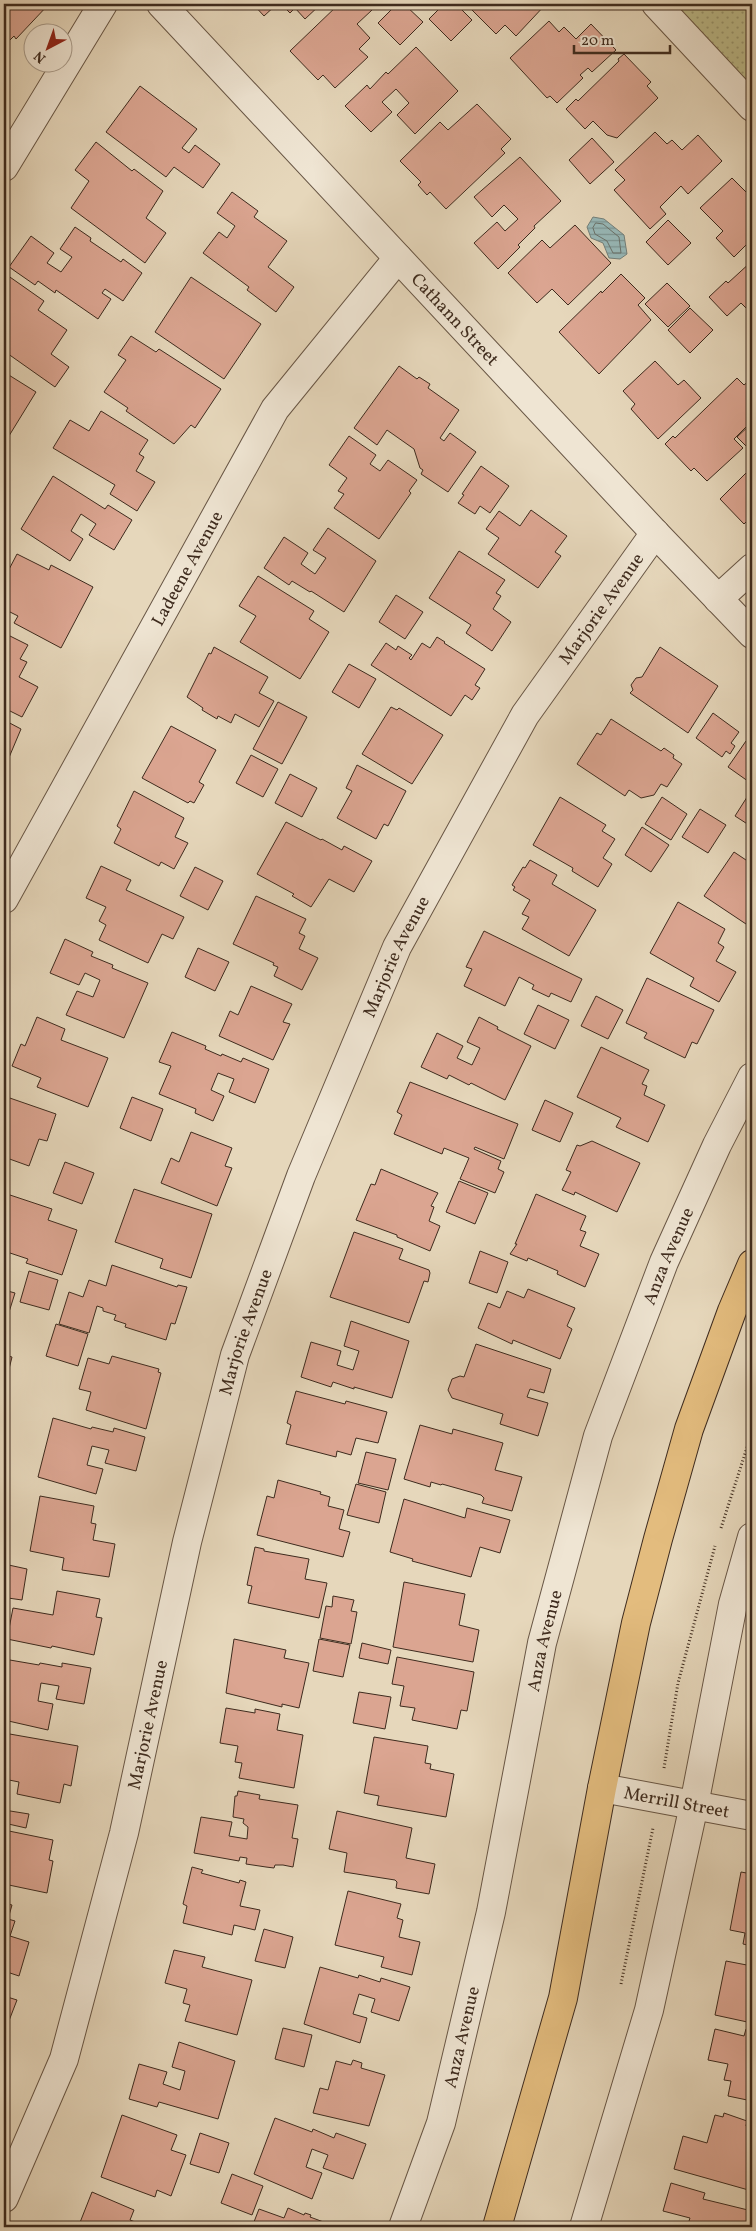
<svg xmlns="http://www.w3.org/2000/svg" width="756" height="2231" font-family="Vollkorn,serif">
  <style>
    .grass { fill: url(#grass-dots); stroke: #7e7454 }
    .water { fill: url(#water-rules); stroke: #74807a }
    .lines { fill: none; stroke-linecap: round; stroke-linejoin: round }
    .shore { stroke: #6b726a; stroke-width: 1 }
    .building { fill: #dba591; stroke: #3e2b1e }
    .minor-casing { stroke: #685645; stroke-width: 30 }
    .major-casing { stroke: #3e2b1e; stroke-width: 30 }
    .path { stroke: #3e2b1e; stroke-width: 3; stroke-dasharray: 1 2.5; stroke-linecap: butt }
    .minor { stroke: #efe5d3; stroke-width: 28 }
    .major { stroke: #e3bc7e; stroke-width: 28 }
    .labels { text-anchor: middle; stroke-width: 4; stroke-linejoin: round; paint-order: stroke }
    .street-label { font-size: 18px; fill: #3e2b1e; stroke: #efe5d3 }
  </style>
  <defs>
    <pattern id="grass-dots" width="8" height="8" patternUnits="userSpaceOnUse" patternTransform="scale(1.25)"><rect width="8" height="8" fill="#bdbc8b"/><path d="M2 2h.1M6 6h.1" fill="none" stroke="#9b9971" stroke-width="1.8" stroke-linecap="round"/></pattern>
    <pattern id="water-rules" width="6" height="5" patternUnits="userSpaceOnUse" patternTransform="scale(1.25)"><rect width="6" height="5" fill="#98b8b7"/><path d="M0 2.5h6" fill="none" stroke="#7d9694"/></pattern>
  </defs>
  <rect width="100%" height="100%" fill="#e6d7bb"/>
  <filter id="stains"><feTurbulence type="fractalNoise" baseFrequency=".004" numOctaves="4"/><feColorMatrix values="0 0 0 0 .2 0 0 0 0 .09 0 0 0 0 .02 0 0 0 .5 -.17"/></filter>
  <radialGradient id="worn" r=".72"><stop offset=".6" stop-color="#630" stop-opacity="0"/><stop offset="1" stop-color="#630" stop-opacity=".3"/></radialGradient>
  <path class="grass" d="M656,4H752V107Z"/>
  <path class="water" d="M593,217L604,219L624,235L627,254L620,259L609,258L603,243L591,238L587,227Z"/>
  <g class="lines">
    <path class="shore" d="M596,223L603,224L619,237L621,253H613L607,241L595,234L593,228Z"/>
  </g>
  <path class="building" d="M4,4H49L16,39L14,36L7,43L4,40Z
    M253,4H277L264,16Z
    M281,4H321L305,19L295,8L290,13Z
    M339,4H366L372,10L357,24L370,38L359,49L368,57L335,88L323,75L318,80L290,51Z
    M397,4H404L423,22L400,45L378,23Z
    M444,4H456L472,20L451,41L429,19Z
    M475,4H546L516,36L505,25L496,34L470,8Z
    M549,21L559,32L564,27L576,39L591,24L616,50L592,72L588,68L580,75L583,78L557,103L550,96L547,98L510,58Z
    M416,47L458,91L415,134L397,115L409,103L396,89L382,102L392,112L371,132L345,106L367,85L370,89L386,72L388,74Z
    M624,54L651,82L647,86L658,98L617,138L607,135L593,121L585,129L566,109L576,99L578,101L619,61L618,59Z
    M140,86L197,129L182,148L189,153L195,145L220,164L203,188L174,167L166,177L106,132Z
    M477,104L511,139L501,149L505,153L446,209L430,192L427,195L418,185L421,182L400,161L440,122L448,130Z
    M655,132L667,144L672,140L682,150L698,135L722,161L688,194L681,186L660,207L666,214L650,229L614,190L625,180L615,170Z
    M592,138L614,162L590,184L569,160Z
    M96,142L132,171L134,169L163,191L146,218L166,233L145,263L71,208L89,181L75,170Z
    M520,157L561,201L534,226L535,228L518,245L520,247L498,269L474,243L497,222L505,231L518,219L504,205L492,217L474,197Z
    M732,178L746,192L750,187L752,189V239L734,257L716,238L723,231L700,208Z
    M232,192L258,211L254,217L287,241L268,267L294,287L276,312L247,290L249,287L203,253L219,232L227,238L235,226L217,213Z
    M668,220L691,243L668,265L646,242Z
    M575,225L611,263L568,305L552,289L537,303L508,273L542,240L550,248Z
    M75,227L91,238L90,241L121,262L123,259L142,273L123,301L105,289L102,293L111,299L98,319L56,290L55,293L38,281L35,285L9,267L31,236L54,253L47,263L61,272L72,257L60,249Z
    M752,261V314L741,303L727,316L709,297L726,281L728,283Z
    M621,274L645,298L638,305L651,320L599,374L559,332L601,291L602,293Z
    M7,275L44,301L38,310L67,330L51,354L69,367L55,387L4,351V280Z
    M191,277L261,324L224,379L155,332Z
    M667,283L690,306L668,327L645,304Z
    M690,308L713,330L690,353L668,330Z
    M131,336L156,352L159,349L221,389L195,428L191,425L174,444L126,411L128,408L104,392L126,360L118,355Z
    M655,361L678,385L684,380L701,398L658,439L631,409L635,404L623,391Z
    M399,366L417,379L419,377L430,384L428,388L459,410L440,438L444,441L450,433L476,452L448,492L421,474L423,470L420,468L414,449L387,430L377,445L354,428Z
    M4,372L36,392L4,444Z
    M737,378L744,385L750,380L752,383V409L747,414L752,421L734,439L743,448L707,481L694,468L691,471L665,444L673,436L675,438Z
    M101,411L148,440L139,454L144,457L136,471L155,482L137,511L110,494L115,485L53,448L70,420L89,431Z
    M752,423V452L737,437Z
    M349,436L376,455L370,464L380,471L388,460L417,480L409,491L411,493L379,539L334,508L344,494L338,491L347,478L329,465Z
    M481,466L509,486L490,513L480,506L475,514L458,503L464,495L462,494Z
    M752,467V516L744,524L720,499Z
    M53,476L105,509L108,505L132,520L114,550L89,535L96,524L81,514L71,531L83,539L70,561L21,529Z
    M531,510L567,536L555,552L561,556L538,588L488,554L499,538L486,529L499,511L520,526Z
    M328,528L376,561L344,612L311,591L310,592L292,581L289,585L264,568L284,537L308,553L301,564L315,574L326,558L313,550Z
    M459,551L505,580L496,593L501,596L493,609L511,622L492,651L466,633L471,625L429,598Z
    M17,554L49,570L51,565L93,587L61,648L14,623L18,616L4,609V579Z
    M258,576L314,611L309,619L329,632L300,679L240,642L256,616L239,606Z
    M396,595L423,612L405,639L379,622Z
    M4,633L28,645L20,659L27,662L19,677L38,687L22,717L4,708Z
    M437,637L445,642L444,643L485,669L475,685L480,688L472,700L465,695L451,716L371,665L386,643L396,650L398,646L412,655L409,658L411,660L422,643L430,648Z
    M214,647L268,677L259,693L274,701L259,727L235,714L231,723L218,716L217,719L202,710L203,708L187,697L209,653L211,654Z
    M660,647L718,686L688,733L630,693L633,690L631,685L636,678L642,677Z
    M349,664L376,679L359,708L332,692Z
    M278,702L307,717L282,764L253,749Z
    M391,707L397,710L399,708L443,735L412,784L362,754Z
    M713,713L739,732L731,743L735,746L730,754L726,751L722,757L696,738Z
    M611,719L661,751L664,748L674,755L673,758L682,764L667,787L661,784L654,795L641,798L629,790L625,796L577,764L597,733L601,735Z
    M4,720L21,729L5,767L4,766Z
    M171,726L216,750L199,782L204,785L194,803L190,801L188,803L142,778Z
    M746,741L752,746V784L728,767Z
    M251,755L278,769L263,797L236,783Z
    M357,765L406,791L388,826L384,824L376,839L337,818L352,791L346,788Z
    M290,774L317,788L302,817L275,803Z
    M134,791L184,818L175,837L188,843L174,869L161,862L159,866L114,843L121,829L117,826Z
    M749,794L752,796V831L750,829L752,827L735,816Z
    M560,797L606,825L602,831L615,839L603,858L612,864L598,887L572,871L573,868L533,845Z
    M662,797L687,814L671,840L645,824Z
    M700,809L726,825L708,853L682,837Z
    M286,822L321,840L322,839L342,850L344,846L372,861L354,892L329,879L311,907L292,896L294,894L257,874Z
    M642,827L669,845L651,872L625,855Z
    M734,852L752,864V928L704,896Z
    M530,860L557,875L552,884L596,910L569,956L522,929L529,917L522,914L530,900L513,890L515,887L512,885L523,867L525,868Z
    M101,866L131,880L126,890L184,917L173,939L162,934L148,963L99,940L106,925L99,921L106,907L86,898Z
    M195,867L223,881L208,910L180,896Z
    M256,896L306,919L299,933L305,936L299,949L318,958L302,990L274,976L278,967L273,965L274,963L233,944Z
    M678,902L725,929L718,943L724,947L716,961L736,972L719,1002L690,986L694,978L650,953Z
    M484,931L582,979L571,1002L551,993L549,997L532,989L534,985L519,977L505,1006L464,986L472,969L466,967Z
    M65,939L93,952L91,956L113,965L112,968L148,983L124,1038L66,1015L77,991L93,997L100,980L85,973L79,985L50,973Z
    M198,948L229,962L215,991L185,977Z
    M647,978L714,1010L697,1044L692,1042L685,1058L644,1038L647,1033L626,1023Z
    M251,986L292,1004L283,1022L290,1024L273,1060L219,1036L230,1011L238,1015Z
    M596,996L623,1010L608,1039L581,1026Z
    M538,1005L569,1020L555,1049L524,1034Z
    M37,1017L65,1029L61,1040L108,1058L88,1107L37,1087L41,1078L12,1066L21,1044L25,1046Z
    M479,1017L498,1027L497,1029L531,1046L505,1100L471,1083L469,1085L449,1075L447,1079L421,1067L437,1033L463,1046L457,1058L472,1065L480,1048L467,1042Z
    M172,1032L206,1046L205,1049L221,1056L222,1054L241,1062L243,1058L269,1069L255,1103L229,1092L234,1079L218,1073L211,1090L224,1096L213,1121L195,1113L196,1109L159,1094L171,1066L159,1062Z
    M601,1047L649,1070L642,1084L647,1086L644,1095L665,1105L648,1142L616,1127L621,1118L577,1097Z
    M410,1082L518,1124L504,1159L475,1147L474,1149L501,1161L498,1169L504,1172L495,1193L460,1179L469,1158L444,1148L442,1154L394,1134L402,1115L397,1112Z
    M4,1096L56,1114L47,1141L39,1139L29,1166L4,1157Z
    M132,1097L163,1109L151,1141L120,1128Z
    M545,1100L573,1113L560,1142L532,1130Z
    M191,1132L232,1148L225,1166L232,1168L217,1206L161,1183L171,1158L179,1162Z
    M592,1141L640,1163L617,1212L575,1192L574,1195L562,1190L571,1172L566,1170L577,1145L580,1146Z
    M65,1162L94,1173L82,1204L53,1193Z
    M381,1169L438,1193L431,1206L434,1207L429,1221L440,1226L430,1251L397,1237V1235L356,1220L371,1184L375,1185Z
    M459,1181L488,1193L475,1224L446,1212Z
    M134,1189L212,1214L191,1278L160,1268L163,1259L115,1242Z
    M4,1193L52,1209L48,1220L77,1230L62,1275L26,1263L28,1259L4,1251Z
    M536,1194L586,1216L580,1230L586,1232L580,1246L599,1254L585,1287L557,1274L558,1271L528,1258L527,1261L510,1254L517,1244H515Z
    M354,1232L403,1249L399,1259L429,1270L430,1273L428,1282L424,1281L409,1323L330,1297Z
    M480,1251L508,1262L497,1293L469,1283Z
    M112,1265L177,1287L178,1285L187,1287L175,1324L171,1323L166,1340L125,1327L126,1324L114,1320L116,1315L103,1311V1308L97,1306L89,1333L59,1324L69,1292L83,1297L89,1280L106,1286Z
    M29,1271L58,1280L49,1310L20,1302Z
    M528,1289L575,1308L567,1326L572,1329L560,1359L513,1340L512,1344L478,1328L488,1303L500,1308L507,1291L524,1298Z
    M4,1290L15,1293L4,1328Z
    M351,1321L409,1341L392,1398L354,1387V1389L333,1382L331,1387L301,1377L311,1342L341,1351L337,1365L353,1370L359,1351L344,1346Z
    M56,1324L88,1334L78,1366L46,1356Z
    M476,1344L551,1369L544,1393L530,1389L527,1397L548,1403L538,1436L500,1424L503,1414L452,1398L448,1390L452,1379L460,1376L464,1377Z
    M4,1355L12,1357L4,1389Z
    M112,1356L159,1369L158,1372L161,1373L146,1429L86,1410L91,1392L79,1389L88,1358L109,1364Z
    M296,1391L345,1404L346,1401L387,1412L378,1443L356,1438L351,1455L337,1451L336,1457L286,1444L291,1425L287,1423Z
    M53,1418L91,1429L92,1427L113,1432L114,1428L145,1437L136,1471L105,1463L109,1450L92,1446L87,1465L103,1469L96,1494L38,1477Z
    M420,1425L452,1434L453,1429L503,1443L495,1470L522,1477L512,1511L482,1503L484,1498L481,1495L442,1484L441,1485L431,1482L430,1487L404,1479Z
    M366,1452L396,1459L388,1490L358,1483Z
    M278,1480L321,1492L320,1494L330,1497L328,1506L344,1510L339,1529L350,1532L343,1557L257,1535L267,1496L274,1498Z
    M356,1484L386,1492L379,1523L347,1515Z
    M40,1496L94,1506L91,1523L96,1524L93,1540L115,1544L109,1577L62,1570L64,1558L30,1551Z
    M404,1499L465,1518L467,1508L510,1520L500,1553L480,1547L471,1577L412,1561L413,1559L390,1552Z
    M255,1547L264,1549V1551L309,1559L305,1579L327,1583L319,1618L248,1603L252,1586L247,1585Z
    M4,1564L27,1569L22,1600L8,1598L6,1611L4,1610Z
    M404,1582L465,1594L459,1625L479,1630L473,1662L393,1647Z
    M57,1591L100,1599L96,1617L102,1618L94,1655L52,1646L51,1648L7,1639L13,1608L53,1615Z
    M333,1596L354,1600L351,1611L357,1612L351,1644L320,1638L326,1606L332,1607Z
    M234,1639L286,1650L284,1658L309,1663L299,1708L282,1704V1707L226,1693Z
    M319,1639L350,1645L343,1677L313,1671Z
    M362,1643L391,1650L388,1664L359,1658Z
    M397,1657L474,1672L467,1711L461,1710L457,1729L412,1720L415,1708L400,1706L404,1686L392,1684Z
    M4,1659L39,1665L40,1663L62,1667V1663L91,1668L84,1704L56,1699L59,1686L41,1683L38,1701L53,1704L48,1730L4,1720Z
    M359,1692L391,1697L385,1729L353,1723Z
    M226,1708L255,1713V1709L280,1714L277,1730L303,1735L294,1788L239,1778L242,1763L235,1762L238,1746L220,1743Z
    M4,1733L78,1746L71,1786L64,1784L60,1803L17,1794L19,1782L4,1779L7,1765L4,1764Z
    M374,1737L428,1746L425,1763L431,1764L430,1769L454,1774L446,1817L377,1805L379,1796L364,1793Z
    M238,1791L260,1795L259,1799L298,1805L292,1838L298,1839L293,1867L283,1865H275L274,1868L266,1867L246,1864L247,1858L240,1857L239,1861L194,1853L201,1817L232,1822L229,1836L247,1839L248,1827L243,1823L244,1819L233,1817L235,1796H237Z
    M4,1810L29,1814L26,1828L4,1823Z
    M337,1811L412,1828L406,1858L435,1864L429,1894L396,1888L397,1882L395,1880L344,1872L347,1853L329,1849Z
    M4,1830L53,1840L49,1860L53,1861L47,1893L4,1884Z
    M192,1867L203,1870L201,1873L239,1883L240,1880L246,1882L240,1906L260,1910L255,1930L234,1925L232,1935L183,1923L187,1906L183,1904Z
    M741,1872L752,1874V1946L743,1944L745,1933L730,1930Z
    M348,1891L401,1904L397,1918L403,1920L399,1937L420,1942L412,1975L381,1967L384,1957L335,1945Z
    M4,1903L12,1905L8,1919L15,1921L10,1936L29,1942L19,1976L4,1971Z
    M264,1929L293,1937L285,1968L255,1961Z
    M174,1950L205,1957L202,1967L252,1980L237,2035L185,2021L190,2005L183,2003L187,1989L165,1983Z
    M726,1961L752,1966V2023L715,2015Z
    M320,1967L358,1978L359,1975L380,1982L381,1978L410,1987L399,2021L371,2012L375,1999L359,1994L353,2014L367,2018L360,2043L304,2024Z
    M4,1996L17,2000L5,2031H7L4,2042Z
    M283,2028L312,2035L304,2067L275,2059Z
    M715,2029L744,2036L746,2029L752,2031V2101L728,2096L731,2081L724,2080L728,2064L708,2060Z
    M179,2042L235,2061L218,2119L159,2102L157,2107L129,2099L139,2064L167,2072L163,2084L180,2090L185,2071L172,2067Z
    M353,2060L362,2063L361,2068L385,2075L369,2126L313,2113L320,2088L328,2090L336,2061L351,2065Z
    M724,2113L747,2121L746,2126L752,2128V2191L674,2169L683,2136L707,2143L715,2115L723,2117Z
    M122,2115L177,2135L171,2150L186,2155L171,2196L157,2190L155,2197L101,2177Z
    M275,2118L312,2132L313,2129L334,2138L336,2133L366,2144L353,2179L323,2168L328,2155L312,2149L306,2167L322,2173L312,2199L254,2174Z
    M200,2133L229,2143L219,2173L190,2164Z
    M232,2174L263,2186L252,2215L221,2203Z
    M671,2183L705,2193L703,2199L752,2211L751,2227H687L690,2218L663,2211Z
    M92,2192L134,2210L130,2220L148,2227H84L79,2225Z
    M288,2208L304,2215L305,2213L311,2215L310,2217L329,2224L330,2227H252L259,2209L284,2218Z"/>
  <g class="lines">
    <g class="minor-casing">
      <g id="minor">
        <path id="s1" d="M161,4L655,533L752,634"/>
        <path d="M656,4L752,107"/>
        <path d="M4,167L103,4"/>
        <path d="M718,599L752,568"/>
        <path id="s2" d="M4,899L275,409L398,258"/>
        <path id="s3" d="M602,1788L752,1816"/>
        <path id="s4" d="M4,2198L64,2059L124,1833L187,1542L235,1355L301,1176L397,947L525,715L655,533"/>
        <path id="s5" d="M403,2227L441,2123L491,1912L542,1643L598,1436L664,1262L717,1145L752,1077"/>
        <path d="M584,2227L649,2010L694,1805L733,1604L752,1537"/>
      </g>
    </g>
    <g class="major-casing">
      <path id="major" d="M497,2227L563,1998L602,1788L636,1623L658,1539L689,1429L732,1311L752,1264"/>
    </g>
    <path class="path" d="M721,1528L752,1432
      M664,1768L678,1683L715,1546
      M621,1984L653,1828"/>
    <use href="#minor" class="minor"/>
    <use href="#major" class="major"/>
  </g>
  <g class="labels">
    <g class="street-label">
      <text dy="6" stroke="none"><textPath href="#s1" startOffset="431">Cathann Street</textPath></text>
      <text dy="6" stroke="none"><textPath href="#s2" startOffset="378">Ladeene Avenue</textPath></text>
      <text dy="6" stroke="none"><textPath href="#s4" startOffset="1711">Marjorie Avenue</textPath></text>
      <text dy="6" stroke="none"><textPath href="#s4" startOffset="1306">Marjorie Avenue</textPath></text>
      <text dy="6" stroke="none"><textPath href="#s5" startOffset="1009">Anza Avenue</textPath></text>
      <text dy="6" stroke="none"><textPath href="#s4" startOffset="901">Marjorie Avenue</textPath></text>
      <text dy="6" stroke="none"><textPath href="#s5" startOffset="604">Anza Avenue</textPath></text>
      <text dy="6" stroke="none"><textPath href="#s4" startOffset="496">Marjorie Avenue</textPath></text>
      <text dy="6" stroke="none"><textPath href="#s3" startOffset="76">Merrill Street</textPath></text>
      <text dy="6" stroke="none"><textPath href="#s5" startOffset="199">Anza Avenue</textPath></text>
    </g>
  </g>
  <rect width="756" height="2231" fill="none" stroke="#e6d7bb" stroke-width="20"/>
  <rect x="5" y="5" width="746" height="2221" fill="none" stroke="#3e2b1e" stroke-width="2.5"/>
  <rect x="10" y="10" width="736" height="2211" fill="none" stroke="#3e2b1e"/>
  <g transform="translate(48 48) rotate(221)"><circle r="24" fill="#efe5d3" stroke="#a89b8b"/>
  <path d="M0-4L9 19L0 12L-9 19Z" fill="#8f2418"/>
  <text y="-8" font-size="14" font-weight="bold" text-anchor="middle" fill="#3e2b1e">N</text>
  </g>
  <path d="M574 45v8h96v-8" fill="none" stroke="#3e2b1e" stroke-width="2.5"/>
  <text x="581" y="45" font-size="15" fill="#3e2b1e" stroke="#efe5d3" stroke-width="4" paint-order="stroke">20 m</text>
  <rect width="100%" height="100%" filter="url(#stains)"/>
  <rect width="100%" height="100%" fill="url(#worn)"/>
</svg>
